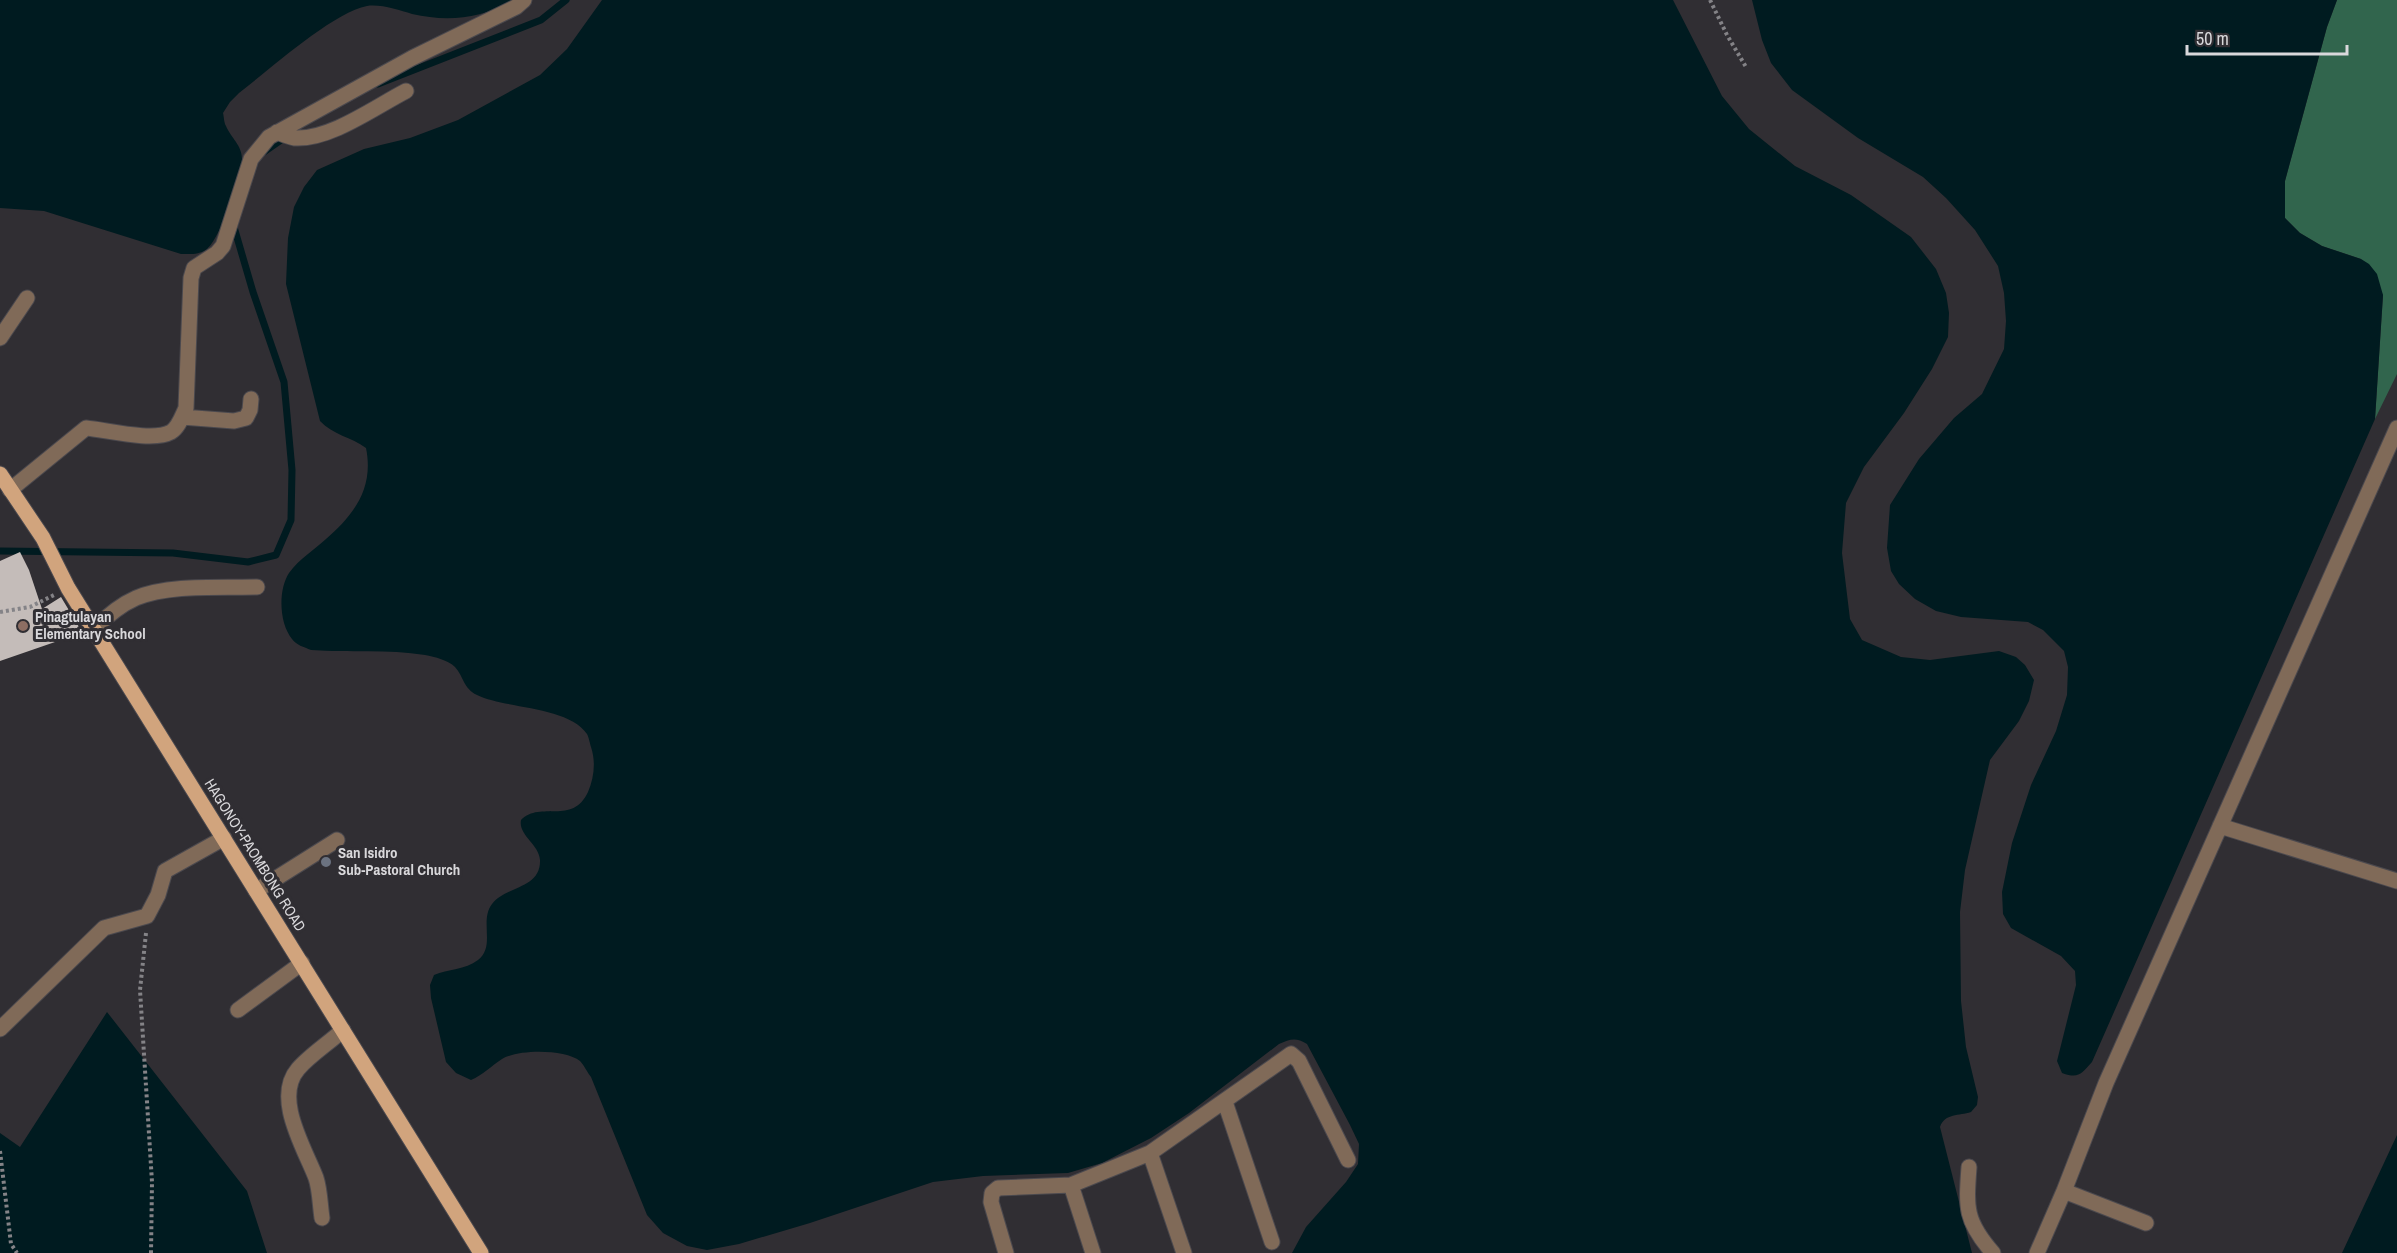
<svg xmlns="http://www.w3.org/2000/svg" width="2397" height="1253" font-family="'Archivo Narrow',sans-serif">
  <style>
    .green { fill: #31654d }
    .water { fill: #001b20 }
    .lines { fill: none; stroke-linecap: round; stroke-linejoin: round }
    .stream { stroke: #001b20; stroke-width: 7 }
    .building { fill: #c4bcb9 }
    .minor-casing { stroke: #4b494e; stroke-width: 17 }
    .major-casing { stroke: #4b494e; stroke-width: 17 }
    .path { stroke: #848387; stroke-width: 4; stroke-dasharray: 3 3; stroke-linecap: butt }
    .minor { stroke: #806a58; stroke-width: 15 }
    .major { stroke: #d1a47d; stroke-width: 15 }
    .education-dot { fill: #8d6e63; stroke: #302e33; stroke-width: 2 }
    .worship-dot { fill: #6b7280; stroke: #302e33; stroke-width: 2 }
    .labels { text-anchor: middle; stroke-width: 6; stroke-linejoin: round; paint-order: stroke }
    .poi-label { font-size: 15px; font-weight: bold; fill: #d9d8db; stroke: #302e33; text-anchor: start }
    .street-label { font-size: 15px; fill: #d9d8db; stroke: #302e33 }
  </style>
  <rect width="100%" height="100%" fill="#302e33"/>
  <path class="green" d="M2337,0H2397V374L2375,419L2383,295L2361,259L2322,246L2300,233L2285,218V181L2327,27Z"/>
  <path class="water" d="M0,0H514C482,19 447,22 412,14C399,10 381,4 367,6C332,13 269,70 239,93L230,102L223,113C224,117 224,123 226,126C231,138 242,145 242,159C243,175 220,239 207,249C199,255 191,254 181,254L44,211L0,208Z
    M602,0H1673L1722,96L1749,129L1795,166L1851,195L1911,237L1936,269L1946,293L1949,313L1948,337L1932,369L1904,413L1864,467L1846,503L1842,553L1850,619L1862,640L1901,657L1930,660L1999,651L2016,657L2025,665L2034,680L2029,701L2019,721L1990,760L1965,870L1960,912L1961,1001L1966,1047L1978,1097L1977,1105L1971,1112C1959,1116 1945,1113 1940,1127L1972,1253H1292L1306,1227L1346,1182L1358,1164L1359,1144L1350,1125L1307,1044C1296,1037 1290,1039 1279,1044L1189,1113L1151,1138L1102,1163L1068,1173L983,1176L933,1182L810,1223L739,1244L707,1250L687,1246L663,1233L647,1215L591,1077C587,1072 584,1065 580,1061C565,1049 518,1049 502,1059C491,1066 483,1075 471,1080L456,1073L446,1062L431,998L430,985L434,975C448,969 465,970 478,960C496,946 479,921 492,904C505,886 541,889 540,860C539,844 518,835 521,820C541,800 572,826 588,792C594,778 596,762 591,747C590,744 589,738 587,734C568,706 506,709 477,695C463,688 464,677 455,667C448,660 435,657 425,655C388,649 349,653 311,650C304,647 296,645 292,639C279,623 278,590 289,573C299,559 314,550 326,539C355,514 374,487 366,448C351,437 333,435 320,421L286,284L288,238L294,207L304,187L317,170L364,149L410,138L458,120L540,75L567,49Z
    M1752,0H2337L2327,27L2285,181V218L2300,233L2322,246L2361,259L2369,264L2377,274L2383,295L2375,419L2092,1062C2081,1074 2079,1079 2062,1073L2057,1061L2076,985L2075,971L2061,956L2011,928L2003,914L2002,892L2012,843L2031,785L2056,731L2067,695L2068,667L2064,651L2043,630L2028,622L1961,617L1936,611L1915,599L1899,584L1891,571L1887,548L1890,505L1919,459L1954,418L1982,394L2004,349L2006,321L2004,293L1998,266L1975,230L1946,198L1923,177L1858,138L1792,90L1771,63L1762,40Z
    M107,1012L247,1191L267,1253H0V1133L20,1147Z
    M2397,1135V1253H2342Z"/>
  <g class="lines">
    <path class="stream" d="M378,84L541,20L566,0
      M264,152L287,136
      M0,551L173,553L248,562L276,555L291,520L292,470L284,382L253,292L234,227L235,224"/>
  </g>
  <path class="building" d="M20,552L29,570L42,609L61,597L79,627L55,642L0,661V561Z"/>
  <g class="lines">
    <g class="minor-casing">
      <path id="minor" d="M277,132C282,134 289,137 295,138C330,140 375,107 406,91
        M0,338L27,298
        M182,417L234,421L246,418L250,410L251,399
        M10,490L86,428C107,430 153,442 171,432C179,427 182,416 186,408L191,278L194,268L217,253L223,246L251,159L269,137L412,58L516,7L524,0
        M94,629C106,617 120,605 136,598C169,584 220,588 257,587
        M2220,826L2397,881
        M256,891L337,840
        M238,1010L302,963
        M0,1029L104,928L147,916L158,895L165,871L224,838
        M1225,1102L1272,1242
        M1150,1153L1184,1253
        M1969,1167C1966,1208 1965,1221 1993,1253
        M1071,1185L1093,1253
        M2064,1191L2146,1223
        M322,1218C320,1205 320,1190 316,1178C305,1149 273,1098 298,1069C310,1055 329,1043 343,1030
        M1006,1253L991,1202L992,1193L998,1188L1071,1185L1150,1153L1291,1054L1299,1061L1348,1160
        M2037,1253L2064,1191L2106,1083L2397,428"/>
    </g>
    <g class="major-casing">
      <path id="major" d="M0,474L43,538L68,588L481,1253"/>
    </g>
    <path class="path" d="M1710,0L1727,35L1746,67
      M0,612L30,607L54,595
      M146,933L140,990L152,1182L151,1253
      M0,1151L11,1244L17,1253"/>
    <use href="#minor" class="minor"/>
    <use href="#major" class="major"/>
  </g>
  <circle class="education-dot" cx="23" cy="626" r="6"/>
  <circle class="worship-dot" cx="326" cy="862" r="6"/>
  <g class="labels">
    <g class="poi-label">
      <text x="35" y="622">Pinagtulayan<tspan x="35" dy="17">Elementary School</tspan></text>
      <text x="338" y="858">San Isidro<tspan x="338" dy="17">Sub-Pastoral Church</tspan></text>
    </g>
    <g class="street-label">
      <text transform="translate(255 855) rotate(58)" y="5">HAGONOY-PAOMBONG ROAD</text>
    </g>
  </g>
  <path d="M2187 45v9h160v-9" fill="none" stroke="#d9d8db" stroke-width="3"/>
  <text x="2196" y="45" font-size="18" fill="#d9d8db" stroke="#302e33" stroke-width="4.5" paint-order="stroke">50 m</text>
</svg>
